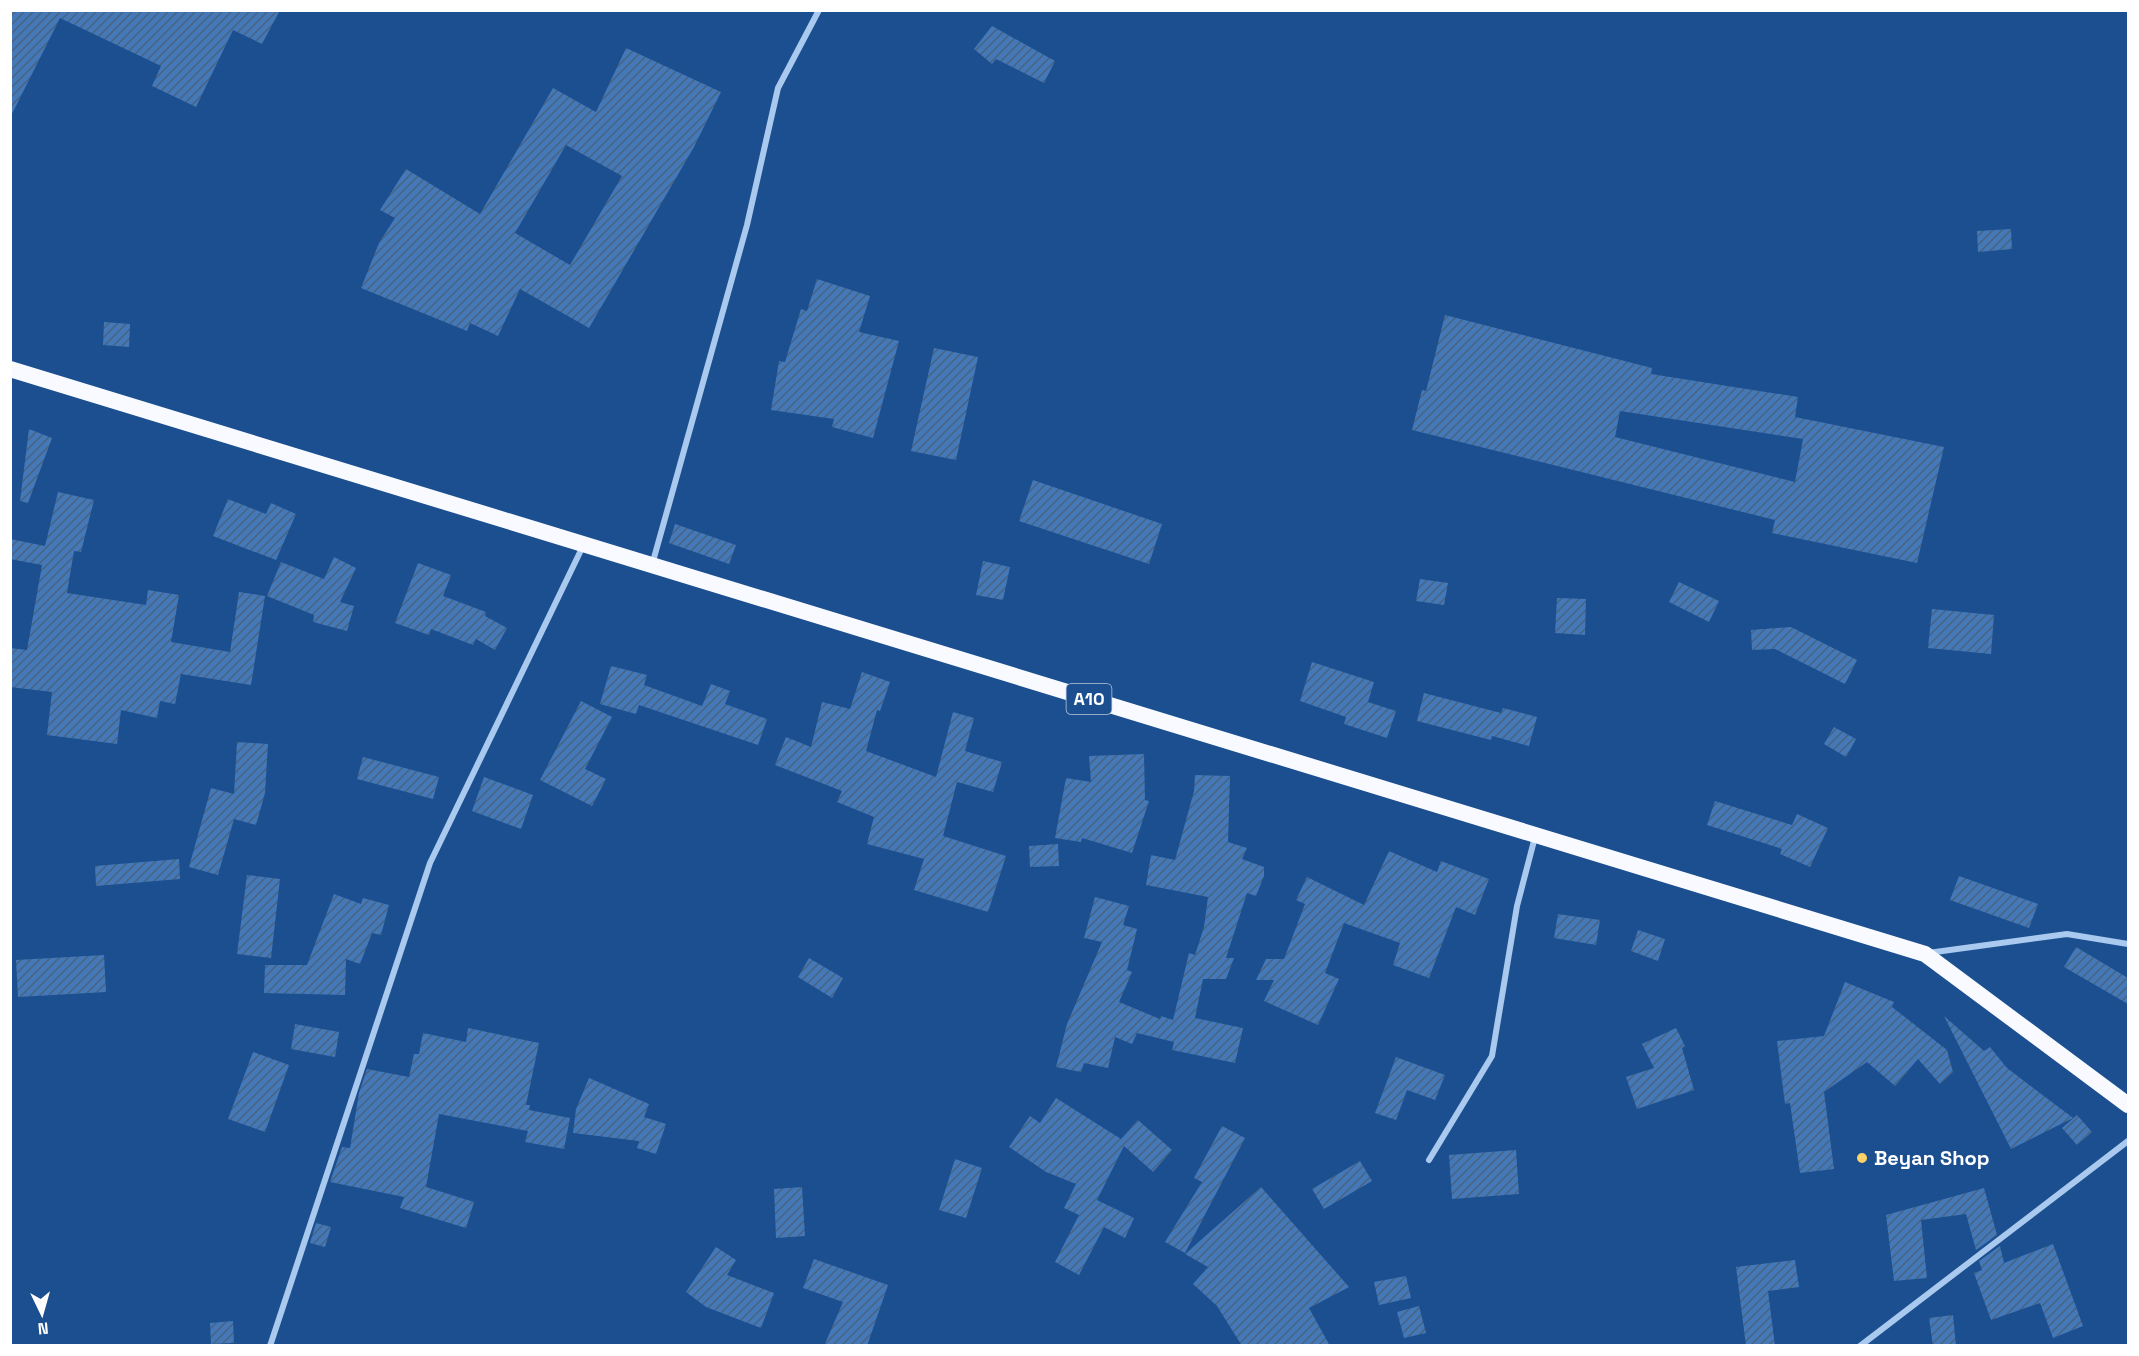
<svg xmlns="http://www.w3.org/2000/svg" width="2139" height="1356" font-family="'Space Grotesk',sans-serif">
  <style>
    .building { fill: url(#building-hatch); fill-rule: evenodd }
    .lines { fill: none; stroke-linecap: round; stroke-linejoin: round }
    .minor { stroke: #a9c9ee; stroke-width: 6 }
    .trunk { stroke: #f8faff; stroke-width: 16 }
    .poi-dot { fill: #ffd166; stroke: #1b4f8f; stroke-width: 2 }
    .labels { text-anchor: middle; stroke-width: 4.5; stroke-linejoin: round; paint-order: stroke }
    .shield { fill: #1b4f8f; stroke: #bbcadd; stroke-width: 1.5 }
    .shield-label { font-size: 18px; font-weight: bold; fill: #fff }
    .poi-label { font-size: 20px; font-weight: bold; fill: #fff; stroke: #1b4f8f; text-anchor: start }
  </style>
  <defs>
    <pattern id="building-hatch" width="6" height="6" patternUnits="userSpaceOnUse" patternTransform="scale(1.5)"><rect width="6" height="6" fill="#4478b7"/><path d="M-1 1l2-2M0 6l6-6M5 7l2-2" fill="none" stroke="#486282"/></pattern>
  </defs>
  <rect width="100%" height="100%" fill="#1b4f8f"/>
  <path class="building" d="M10,10H280L262,44L233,30L196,107L152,86L161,66L60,18L10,118Z
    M992,26L1055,61L1044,83L996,59L992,64L974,49Z
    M626,48L721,92L694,147L589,328L520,289L498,336L470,323L467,331L361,288L379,243L395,218L380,210L406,169L480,214L553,88L596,112ZM566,145L622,176L570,265L515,233Z
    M2011,229L2012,249L1978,252L1977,231Z
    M817,279L870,296L859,332L899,341L873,438L832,427L834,419L771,410L779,361L785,362L801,309L807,311Z
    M1445,315L1652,368L1651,374L1798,397L1795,417L1944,447L1917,563L1772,533L1775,520L1412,430L1422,390L1426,391ZM1620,411L1803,439L1795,482L1615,437Z
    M104,322L130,324L129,347L103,345Z
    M934,348L978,357L956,460L911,451Z
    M29,429L52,438L28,503L20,501Z
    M1033,480L1162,524L1149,564L1019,521Z
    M58,492L94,500L81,552L74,551L67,593L146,605L148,590L179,595L171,642L230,652L239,592L265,596L251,685L181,674L175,704L160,701L157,718L121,710L117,744L47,735L52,692L10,687V648L27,650L42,565L10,559V539L45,546Z
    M228,499L266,514L271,503L296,514L276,560L213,536Z
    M675,524L736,545L729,564L669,543Z
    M334,557L356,568L340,602L354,606L347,631L313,622L314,615L267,596L281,562L324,579Z
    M983,561L1010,567L1003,600L976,595Z
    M418,563L451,575L443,596L486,612L485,616L507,628L495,650L476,639L473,645L431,629L429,635L395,623Z
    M1420,579L1448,583L1444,605L1416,601Z
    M1679,582L1719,601L1709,622L1669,602Z
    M1557,598L1586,599L1585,635L1555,633Z
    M1932,609L1994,615L1991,654L1928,648Z
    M1791,627L1857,660L1845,684L1775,649L1752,650L1751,630Z
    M1312,662L1374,682L1368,702L1396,711L1387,738L1344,724L1346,717L1300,701Z
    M611,666L647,675L644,685L702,706L711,684L730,691L725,704L767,719L758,745L639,705L636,714L600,704Z
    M862,672L890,682L880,711L877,710L866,751L936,777L953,712L974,718L965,751L1002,762L993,792L957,782L943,836L1006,856L988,912L914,890L924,859L867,844L874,817L837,802L842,791L775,765L786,737L811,747L822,702L850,709Z
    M1424,693L1501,713L1503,708L1537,717L1529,746L1492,736L1491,740L1417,721Z
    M581,701L612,717L585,769L606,779L592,806L540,780Z
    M1834,727L1856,739L1846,757L1824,744Z
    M237,742L268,744L265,793L256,825L234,819L218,875L189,867L211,788L234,794Z
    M1144,754L1145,800L1149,801L1132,853L1082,838L1081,842L1055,838L1066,778L1091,782L1089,756Z
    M363,757L439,777L433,799L357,779Z
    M1195,775L1230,776L1228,842L1247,848L1242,859L1264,867V876L1256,896L1247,893L1226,958H1234L1226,979H1203L1195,1018L1243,1028L1235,1063L1172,1050L1174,1042L1137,1033L1132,1044L1115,1037L1108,1068L1084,1063L1081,1072L1056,1067L1067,1024L1102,942L1084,938L1095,897L1129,906L1123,925L1137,929L1127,970L1132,972L1119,1002L1160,1019L1161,1016L1173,1020L1189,953L1195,955L1204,927L1208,897L1146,885L1151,855L1175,860L1194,791Z
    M484,777L533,795L521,829L472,811Z
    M1715,801L1792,825L1797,814L1828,828L1810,867L1780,854L1782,849L1707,825Z
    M1058,844L1059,866L1030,867L1029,846Z
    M1389,851L1437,872L1441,861L1489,879L1475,915L1456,907L1429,978L1393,965L1400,943L1344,923L1325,973L1339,979L1318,1025L1264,1001L1274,980H1256L1266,959H1284L1305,904L1296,900L1307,877L1364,905Z
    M179,859L180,879L96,886L95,866Z
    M247,875L280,879L271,958L237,954Z
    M1959,876L2038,904L2029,928L1950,900Z
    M334,894L361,904L363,898L389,905L381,935L372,933L360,964L346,959L345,995L264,993L265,965H307Z
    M1558,914L1600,920L1596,945L1554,938Z
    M1638,930L1665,939L1658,961L1631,951Z
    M2076,947L2128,978V1004L2064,967Z
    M104,955L106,992L18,997L16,960Z
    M809,958L843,978L832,998L798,977Z
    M1845,982L1894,1002L1892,1007L1947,1050L1953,1072L1940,1084L1918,1059L1895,1086L1867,1062L1824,1092L1834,1169L1800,1173L1790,1103L1785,1104L1777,1041L1824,1036Z
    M1944,1016L1984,1051L1990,1047L2007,1068L2073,1118L2011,1149Z
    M295,1024L339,1032L335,1057L291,1049Z
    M468,1028L539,1043L526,1105H530L529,1110L570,1118L564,1149L525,1142L528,1131L439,1114L426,1187L474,1202L466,1228L400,1208L404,1197L330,1182L342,1147L350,1148L359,1093L367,1069L409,1077L414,1054H419L423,1033L466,1042Z
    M1676,1028L1685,1046L1682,1048L1694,1090L1637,1109L1626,1077L1654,1068L1642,1044Z
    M253,1052L289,1065L265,1132L228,1119Z
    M1396,1057L1445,1075L1435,1100L1407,1090L1396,1120L1375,1113Z
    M589,1078L649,1104L644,1117L666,1124L656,1154L637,1148L639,1141L573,1133L576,1109Z
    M1056,1098L1121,1139L1138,1120L1172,1150L1153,1172L1124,1146L1097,1200L1134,1218L1125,1238L1104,1227L1079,1275L1055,1262L1079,1215L1064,1208L1076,1184L1046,1172L1009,1147L1030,1116L1040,1123Z
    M2077,1115L2092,1132L2077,1145L2062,1128Z
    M1222,1126L1245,1138L1185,1253L1165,1242L1202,1182L1194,1178Z
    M1516,1150L1519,1194L1452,1199L1449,1155Z
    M955,1159L982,1168L966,1218L939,1210Z
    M1360,1161L1372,1181L1324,1209L1312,1189Z
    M802,1187L805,1236L776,1238L774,1189Z
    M1261,1187L1349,1287L1309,1308L1330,1346H1242L1217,1306L1193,1284L1208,1267L1185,1254Z
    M1984,1188L1997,1235L1976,1250L1966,1214L1921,1220L1927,1278L1894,1281L1886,1215Z
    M316,1223L331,1227L325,1247L310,1243Z
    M2053,1244L2083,1326L2053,1338L2040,1303L1991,1320L1974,1273L1982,1270L1979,1261L2000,1246L2004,1263Z
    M716,1247L736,1260L727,1275L774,1293L761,1328L706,1307L686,1292Z
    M814,1259L888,1285L867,1346H824L843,1302L803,1288Z
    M1795,1260L1799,1287L1768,1291L1775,1346H1746L1736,1267Z
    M1406,1276L1411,1298L1379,1305L1374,1282Z
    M1419,1306L1426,1333L1404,1338L1397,1312Z
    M1953,1315L1956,1346H1933L1929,1318Z
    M233,1321L234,1343L211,1344L210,1323Z"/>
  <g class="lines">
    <path class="minor" d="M652,565L747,225L778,88L819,10
      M1928,953L2067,934L2128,944
      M1429,1160L1492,1056L1517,906L1535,837
      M270,1346L430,863L583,546
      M1860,1346L2128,1141"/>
    <path class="trunk" d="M10,369L1925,954L2128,1105"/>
  </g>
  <circle class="poi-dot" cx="1862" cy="1158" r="6"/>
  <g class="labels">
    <rect class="shield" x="1066.5" y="684" width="45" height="30" rx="4.5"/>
    <g class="shield-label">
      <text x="1089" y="705">A10</text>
    </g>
    <g class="poi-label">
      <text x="1874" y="1165">Beyan Shop</text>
    </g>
  </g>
  <rect width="2139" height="1356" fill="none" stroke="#ffffff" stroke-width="24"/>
  <g transform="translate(42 1314) rotate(175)" stroke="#1b4f8f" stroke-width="4.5" paint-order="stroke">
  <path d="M0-4.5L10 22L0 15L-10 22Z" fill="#ffffff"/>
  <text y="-9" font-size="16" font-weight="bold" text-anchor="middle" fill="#ffffff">N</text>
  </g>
</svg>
